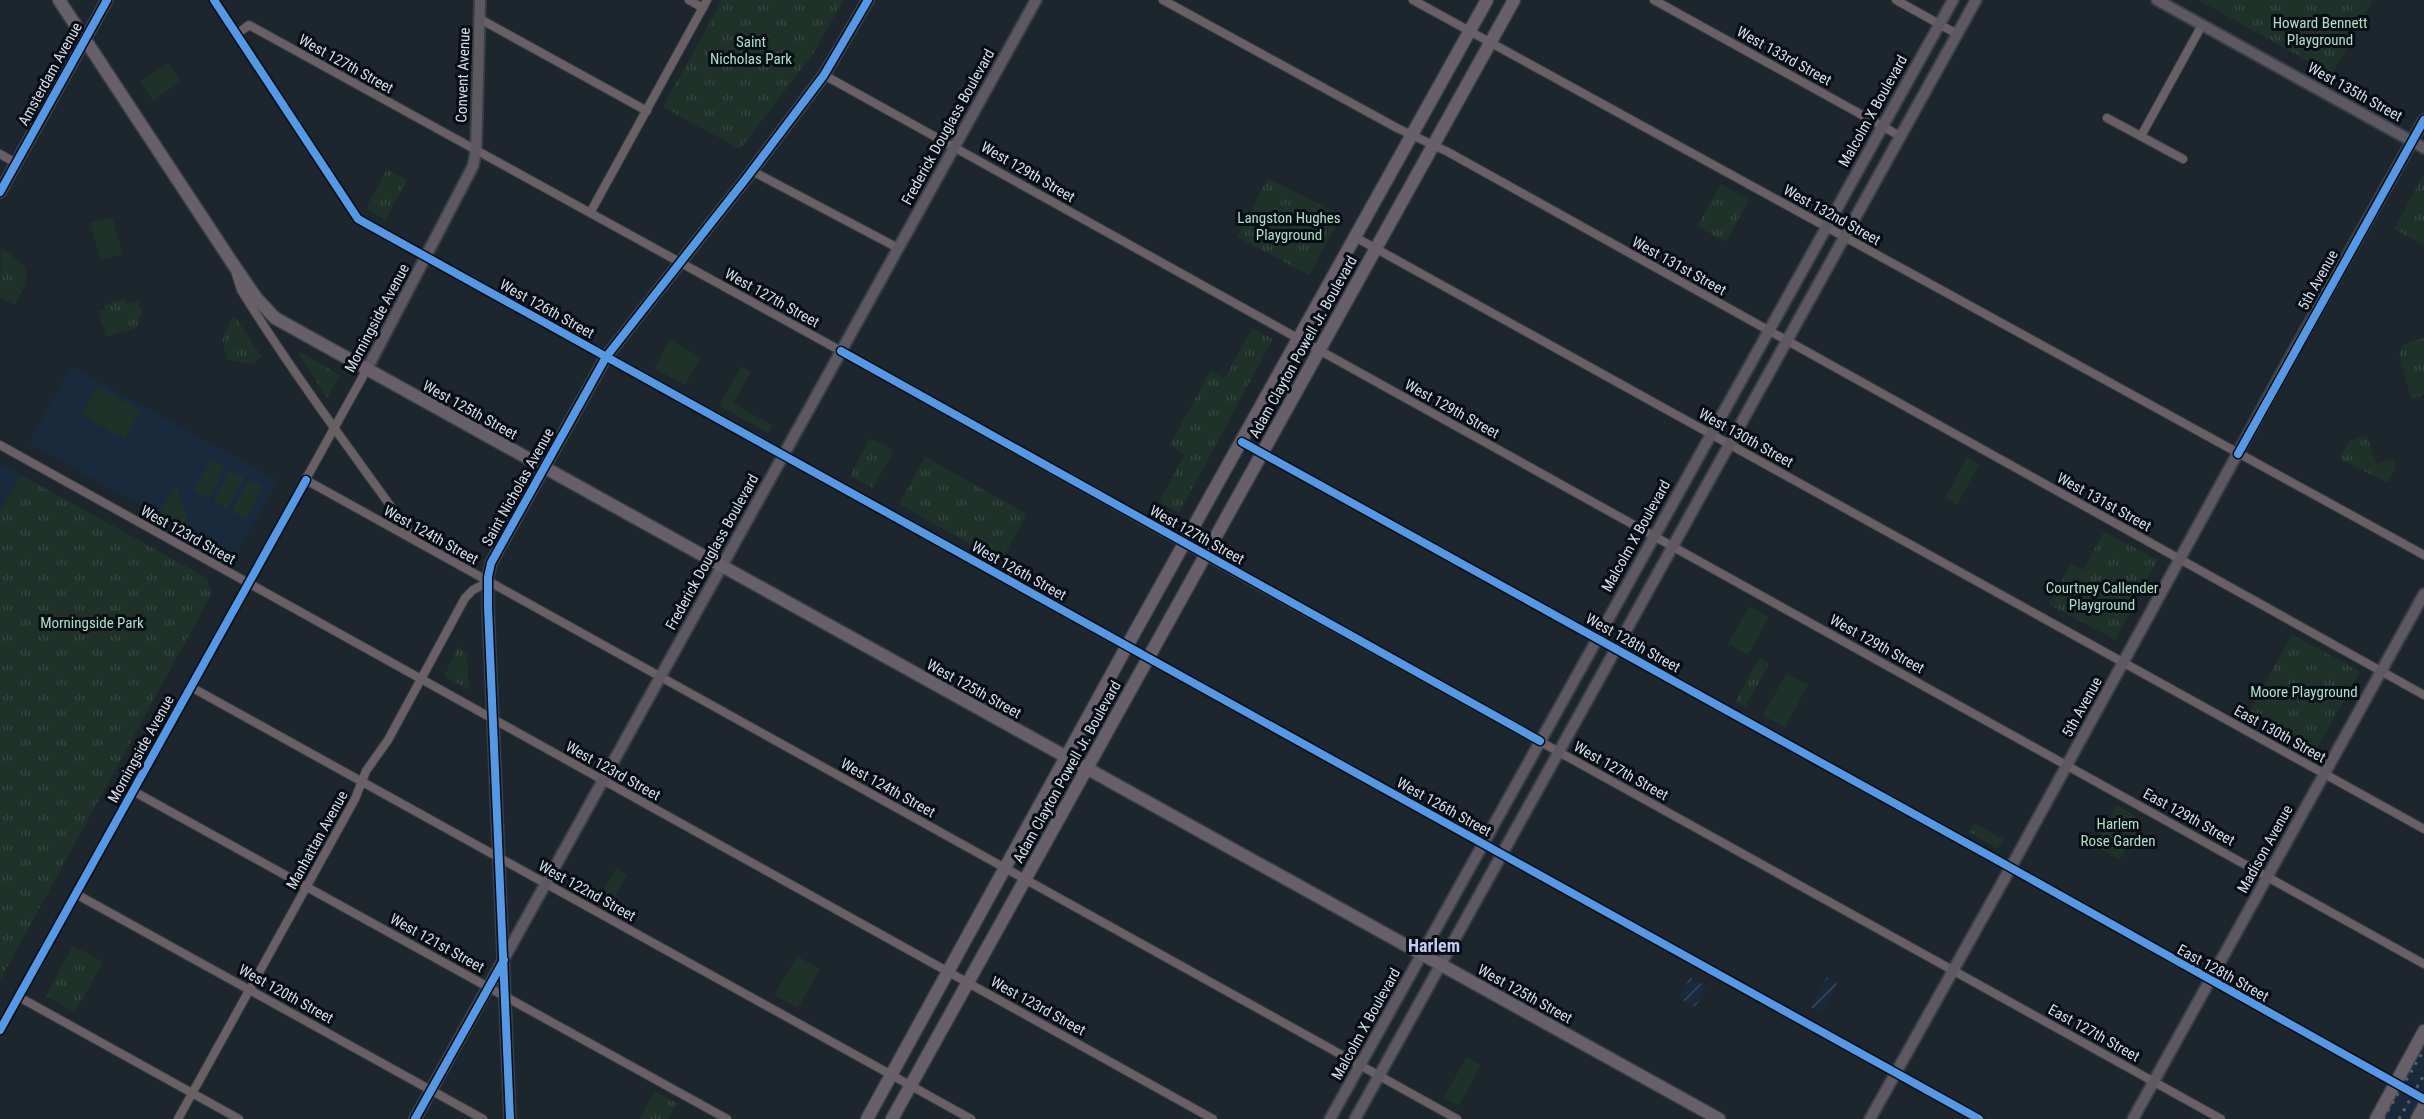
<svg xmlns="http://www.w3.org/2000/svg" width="2424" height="1119" font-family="'Roboto Condensed',sans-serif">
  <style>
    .built { fill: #192a3c }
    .industrial { fill: url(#industrial-furrows) }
    .green { fill: #1f322a }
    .park { fill: url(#park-tufts) }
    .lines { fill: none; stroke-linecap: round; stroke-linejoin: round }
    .street-casing { stroke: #393f46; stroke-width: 10 }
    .secondary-casing { stroke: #393f46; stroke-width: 14 }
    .primary-casing { stroke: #393f46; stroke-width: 15 }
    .street { stroke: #686065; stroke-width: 8 }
    .secondary { stroke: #5e5960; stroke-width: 10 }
    .primary { stroke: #686068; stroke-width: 12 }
    .rail { stroke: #5d5c63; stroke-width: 3; stroke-dasharray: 3 6; stroke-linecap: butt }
    .cycleway-casing { stroke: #070d14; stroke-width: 11 }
    .cycleway { stroke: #5399e6; stroke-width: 8 }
    .labels { text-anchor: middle; stroke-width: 6; stroke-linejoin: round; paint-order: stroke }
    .park-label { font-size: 15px; fill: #a9e1c4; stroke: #070d14 }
    .street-label { font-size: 15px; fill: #d6dfe9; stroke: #070d14 }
    .quarter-label { font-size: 18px; font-weight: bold; fill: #c2caf4; stroke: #070d14 }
  </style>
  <defs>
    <pattern id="industrial-furrows" width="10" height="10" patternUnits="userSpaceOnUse" patternTransform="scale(1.5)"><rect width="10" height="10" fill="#192a3c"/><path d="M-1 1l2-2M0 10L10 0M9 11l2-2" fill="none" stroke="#3a4858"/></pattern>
    <pattern id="park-tufts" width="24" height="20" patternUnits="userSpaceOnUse" patternTransform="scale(1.5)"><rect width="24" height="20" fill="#1f322a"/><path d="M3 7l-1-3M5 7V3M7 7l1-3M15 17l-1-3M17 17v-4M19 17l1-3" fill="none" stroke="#34463f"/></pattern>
  </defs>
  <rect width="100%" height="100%" fill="#1d252d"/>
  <path class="built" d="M71,366L278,480L235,558L28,443Z
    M0,463L21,475L0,511Z
    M2424,1041V1097L2412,1119H2380Z"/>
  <path class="industrial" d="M1827,977L1837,983L1821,1013L1811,1007Z
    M1690,978L1707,986L1695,1007L1679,998Z"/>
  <path class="green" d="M168,63L181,81L153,101L140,82Z
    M112,217L123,254L101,260L90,223Z
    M670,340L701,357L685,385L654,368Z
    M741,366L751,372L733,403L773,426L768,433L719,406Z
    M97,386L141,410L125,439L81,415Z
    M1967,457L1979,464L1957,505L1945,498Z
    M211,460L225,467L208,499L194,491Z
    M230,470L244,477L227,509L213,501Z
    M249,480L263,487L246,519L232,511Z
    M176,484L192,535L158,516Z
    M1749,606L1769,617L1748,655L1728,644Z
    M1786,674L1808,685L1785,728L1763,715Z
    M2117,805L2143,820L2120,860L2094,845Z
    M616,868L627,875L611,903L600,897Z
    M797,956L820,969L798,1008L774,995Z
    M1466,1057L1481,1065L1459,1106L1444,1098Z"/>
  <path class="park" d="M722,0H843L815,51L740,149L663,107Z
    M2198,0H2373L2332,74Z
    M387,169L407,180L385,220L370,211L367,206Z
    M2424,174V245L2394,229Z
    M1268,178L1341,216L1309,275L1237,237Z
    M1721,184L1749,200L1726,242L1697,226Z
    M1,249C33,268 31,274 15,305L0,297Z
    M125,299L126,304L138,301L142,312L136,328L106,337L99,311L105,310L104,305Z
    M235,317L262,357L252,364L228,360L222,341L231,319Z
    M1252,328L1273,339L1179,513L1159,502L1185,454L1170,445L1210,371L1225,378Z
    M2424,338V395L2411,398L2399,355L2404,344Z
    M300,352L340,375L327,398L299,354Z
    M2367,435L2376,464L2394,459L2396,467L2388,483L2340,459L2349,441Z
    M870,438L894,450L873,488L850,476Z
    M925,457L1027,514L1001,561L899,504Z
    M21,475L207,578L211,595L0,980V511Z
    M2104,532L2158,560L2115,640L2049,604L2071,564L2083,570Z
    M2292,634L2360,672L2316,750L2249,713Z
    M459,646L467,656L469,690L444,676Z
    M1759,658L1769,664L1745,707L1735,702Z
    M1974,823L2003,839L1998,849L1969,832Z
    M73,946L103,962L75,1012L46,996Z
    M655,1091L677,1103L668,1119H639Z"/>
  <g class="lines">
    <g class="street-casing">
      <path id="street" d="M214,0L358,219L1979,1119
        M689,0L703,8
        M1163,0L1397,128L1448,152L2424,695
        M1413,0L2424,555
        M1654,0L1900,136
        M1896,0L1957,34
        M480,19L647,111
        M237,34L249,25L841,351L1218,563L2221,1119
        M824,75L2424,964
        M2107,118L2183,159
        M2141,136L2202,25
        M0,154L16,163
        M752,171L898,248
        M590,213L707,0
        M1355,237L2424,829
        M236,274L241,290C294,375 354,455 413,537
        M1242,442L1997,860L2424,1099
        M0,445L1213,1119
        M306,480L1457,1119
        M191,687L971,1119
        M133,791L727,1119
        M76,894L483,1119
        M19,997L239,1119
        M0,1030L367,369
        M178,1119L355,799L366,771L388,740L465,598L473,590L488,582"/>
    </g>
    <g class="secondary-casing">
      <path id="secondary" d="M2157,0L2424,148
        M0,192L107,0
        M367,369L473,166L476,151L480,0
        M415,1119L1036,0
        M510,1119L488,607V577L491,563L606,357L748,176L824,75L868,0
        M1330,1119L1953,0
        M1355,1119L1976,0
        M1870,1119L2016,858L2286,365L2424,120
        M2133,1119L2424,594"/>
    </g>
    <g class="primary-casing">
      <path id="primary" d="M59,0L233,264L257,299L275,318L1719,1119
        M867,1119L1127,646L1487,0
        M892,1119L1514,0
        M2376,1119L2424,1031
        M2417,1119L2424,1106"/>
    </g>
    <use href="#street" class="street"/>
    <use href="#secondary" class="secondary"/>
    <use href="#primary" class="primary"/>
    <path class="rail" d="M2383,1119L2424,1050
      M2399,1119L2424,1075"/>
    <g class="cycleway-casing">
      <path id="cycleway" d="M214,0L358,219L1979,1119
        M0,192L107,0
        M841,351L1540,741
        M1242,442L1997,860L2424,1099
        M2238,454L2424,120
        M0,1030L306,480
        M415,1119L504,960
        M510,1119L488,607V577L491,563L606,357L748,176L824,75L868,0"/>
    </g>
    <use href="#cycleway" class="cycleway"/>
  </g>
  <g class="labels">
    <g class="park-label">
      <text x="2320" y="28">Howard Bennett<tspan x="2320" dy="17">Playground</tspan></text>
      <text x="751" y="47">Saint<tspan x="751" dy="17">Nicholas Park</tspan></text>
      <text x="1289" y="223">Langston Hughes<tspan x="1289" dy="17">Playground</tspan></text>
      <text x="2102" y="593">Courtney Callender<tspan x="2102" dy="17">Playground</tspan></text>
      <text x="92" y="628">Morningside Park</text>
      <text x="2304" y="697">Moore Playground</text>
      <text x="2118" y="829">Harlem<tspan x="2118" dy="17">Rose Garden</tspan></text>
    </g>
    <g class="street-label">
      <text transform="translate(1784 56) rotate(29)" y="5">West 133rd Street</text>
      <text transform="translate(346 64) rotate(29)" y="5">West 127th Street</text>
      <text transform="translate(50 74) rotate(-61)" y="5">Amsterdam Avenue</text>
      <text transform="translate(463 75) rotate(-88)" y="5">Convent Avenue</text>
      <text transform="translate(2355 92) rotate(29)" y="5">West 135th Street</text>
      <text transform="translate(1873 111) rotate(-61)" y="5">Malcolm X Boulevard</text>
      <text transform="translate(948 127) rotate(-61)" y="5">Frederick Douglass Boulevard</text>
      <text transform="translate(1028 172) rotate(30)" y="5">West 129th Street</text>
      <text transform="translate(1832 215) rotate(29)" y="5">West 132nd Street</text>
      <text transform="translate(1679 266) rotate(29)" y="5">West 131st Street</text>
      <text transform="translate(2318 280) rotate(-61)" y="5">5th Avenue</text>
      <text transform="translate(772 298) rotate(29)" y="5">West 127th Street</text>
      <text transform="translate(547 309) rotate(29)" y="5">West 126th Street</text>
      <text transform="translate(377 318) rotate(-62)" y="5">Morningside Avenue</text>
      <text transform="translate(1303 347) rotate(-61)" y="5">Adam Clayton Powell Jr. Boulevard</text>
      <text transform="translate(1452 409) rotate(29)" y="5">West 129th Street</text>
      <text transform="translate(470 410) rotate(29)" y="5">West 125th Street</text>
      <text transform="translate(1746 438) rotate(29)" y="5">West 130th Street</text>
      <text transform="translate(518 487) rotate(-61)" y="5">Saint Nicholas Avenue</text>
      <text transform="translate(2104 502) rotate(29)" y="5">West 131st Street</text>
      <text transform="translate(188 535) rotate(29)" y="5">West 123rd Street</text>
      <text transform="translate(431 535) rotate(29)" y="5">West 124th Street</text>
      <text transform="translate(1197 535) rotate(29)" y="5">West 127th Street</text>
      <text transform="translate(1636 536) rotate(-61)" y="5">Malcolm X Boulevard</text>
      <text transform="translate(712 552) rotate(-61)" y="5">Frederick Douglass Boulevard</text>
      <text transform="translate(1019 571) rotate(29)" y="5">West 126th Street</text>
      <text transform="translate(1633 643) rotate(29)" y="5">West 128th Street</text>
      <text transform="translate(1877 644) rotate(29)" y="5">West 129th Street</text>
      <text transform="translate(974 689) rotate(29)" y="5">West 125th Street</text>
      <text transform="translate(2082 707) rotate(-61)" y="5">5th Avenue</text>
      <text transform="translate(2280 734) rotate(29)" y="5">East 130th Street</text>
      <text transform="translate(141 749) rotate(-61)" y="5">Morningside Avenue</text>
      <text transform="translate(613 771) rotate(29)" y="5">West 123rd Street</text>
      <text transform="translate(1621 771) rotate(29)" y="5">West 127th Street</text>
      <text transform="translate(1067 772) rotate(-61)" y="5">Adam Clayton Powell Jr. Boulevard</text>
      <text transform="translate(888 788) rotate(29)" y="5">West 124th Street</text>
      <text transform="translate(1444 807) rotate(29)" y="5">West 126th Street</text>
      <text transform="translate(2189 817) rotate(29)" y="5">East 129th Street</text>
      <text transform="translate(317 840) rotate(-61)" y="5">Manhattan Avenue</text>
      <text transform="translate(2265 849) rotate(-61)" y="5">Madison Avenue</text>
      <text transform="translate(587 891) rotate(29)" y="5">West 122nd Street</text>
      <text transform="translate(437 943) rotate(29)" y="5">West 121st Street</text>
      <text transform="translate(2223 973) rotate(29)" y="5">East 128th Street</text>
      <text transform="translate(286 994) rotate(29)" y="5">West 120th Street</text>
      <text transform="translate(1525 994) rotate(29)" y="5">West 125th Street</text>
      <text transform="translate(1038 1006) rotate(29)" y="5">West 123rd Street</text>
      <text transform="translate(1366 1024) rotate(-61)" y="5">Malcolm X Boulevard</text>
      <text transform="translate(2094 1033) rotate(29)" y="5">East 127th Street</text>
    </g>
    <g class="quarter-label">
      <text x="1434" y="952">Harlem</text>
    </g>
  </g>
</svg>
